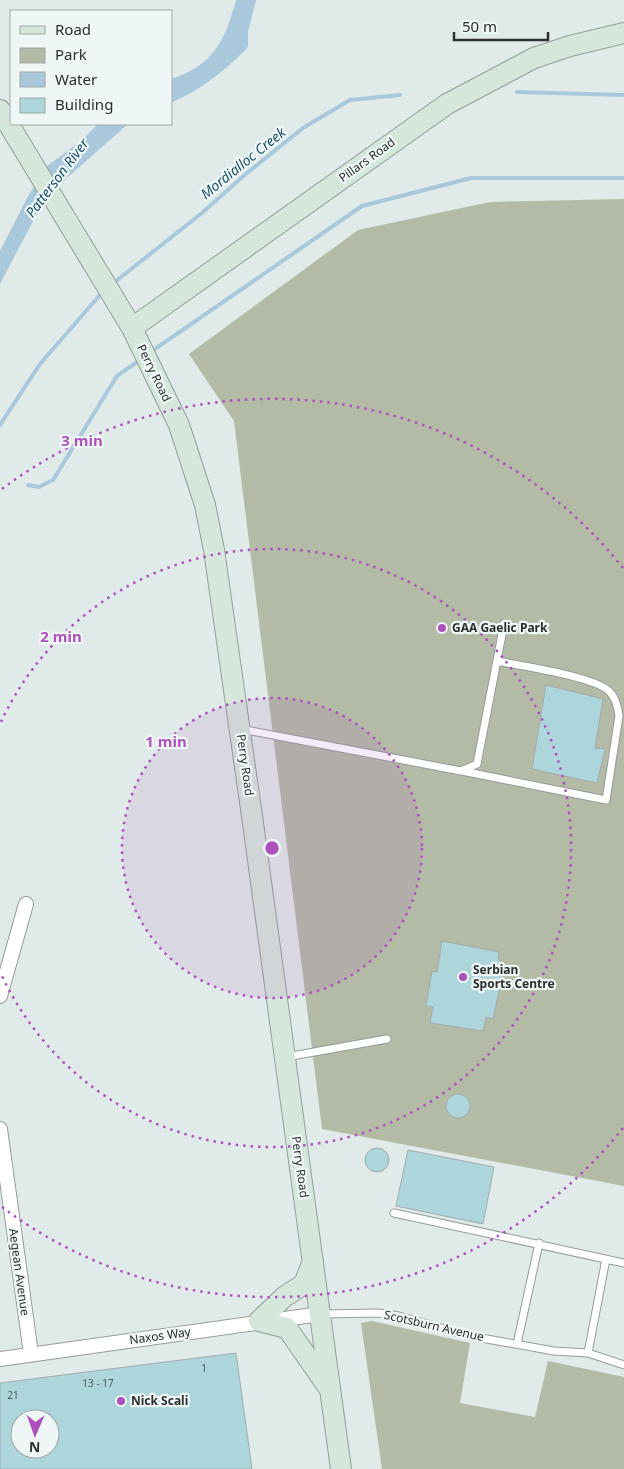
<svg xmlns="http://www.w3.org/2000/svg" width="624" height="1469" font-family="'Noto Sans',sans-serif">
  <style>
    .green { fill: #b3baa6 }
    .water { fill: #aac8dc }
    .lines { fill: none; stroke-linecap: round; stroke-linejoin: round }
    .stream { stroke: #aac8dc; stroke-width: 4 }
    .building { fill: #add6dc; stroke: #a2abac; fill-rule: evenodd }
    .lane-casing { stroke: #949d9b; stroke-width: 9 }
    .street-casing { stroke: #949d9b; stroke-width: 16 }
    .secondary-casing { stroke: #949d9b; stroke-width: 22 }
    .lane { stroke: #fff; stroke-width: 7 }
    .street { stroke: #fff; stroke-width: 14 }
    .secondary { stroke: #d5e7da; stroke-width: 20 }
    .ring { fill: none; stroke: #ad52bd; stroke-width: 2.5; stroke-dasharray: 2.5 5 }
    .poi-dot { fill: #ad52bd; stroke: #eef7f5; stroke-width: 2 }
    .labels { text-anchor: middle; stroke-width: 4.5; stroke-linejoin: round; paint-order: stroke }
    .number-label { font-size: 10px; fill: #4d5a5a }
    .street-label { font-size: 12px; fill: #2d302f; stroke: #eef7f5 }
    .poi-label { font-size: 12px; font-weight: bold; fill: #2d302f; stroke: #eef7f5; text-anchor: start }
    .water-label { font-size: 14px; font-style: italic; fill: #1b506d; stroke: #eef7f5 }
    .centre { fill: #ad52bd; stroke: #eef7f5; stroke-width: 2.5 }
    .ring-label { font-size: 15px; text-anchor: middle; font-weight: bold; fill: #ad52bd; stroke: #eef7f5; stroke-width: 4.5; stroke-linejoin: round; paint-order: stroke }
  </style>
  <rect width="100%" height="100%" fill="#e0eae8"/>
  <path class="green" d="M624,199V1186L322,1129L234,421L189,354L358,230L490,202Z
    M372,1321L470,1343L460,1403L535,1417L548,1361L624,1377V1469H382L361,1323Z"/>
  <path class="water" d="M236,0H256L248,32V47C225,71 202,89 171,103V79C214,65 225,40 236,0Z
    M98,124H128L60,184L41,206L0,284V251L27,198L47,166L81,141Z"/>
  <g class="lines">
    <path class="stream" d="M517,92L624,95
      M116,281L202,213L247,173L303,128L350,100L400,95
      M155,349L362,206L471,178H624
      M0,425L40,364L99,296
      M28,485L39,487L53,480L117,376L137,362"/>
  </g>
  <path class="building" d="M546,685L603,699L595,748L605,749L597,783L532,769Z
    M442,941L499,952L498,958L503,965L500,986L493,1019L486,1017L483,1031L430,1023L433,1007L426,1006L432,971L437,972Z
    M446 1106a12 12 0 1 1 24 0a12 12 0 1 1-24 0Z
    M365 1160a12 12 0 1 1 24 0a12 12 0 1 1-24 0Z
    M408,1150L494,1167L483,1224L396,1206Z
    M236,1353L252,1469H0V1383ZM20,1419H50V1449H20Z"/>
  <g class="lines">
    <g class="lane-casing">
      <path id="lane" d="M241,729L461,771L477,764L504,624
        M462,771L606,800L619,716C618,707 616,698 609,691C593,676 521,666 497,661
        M286,1057L387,1039
        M394,1213L624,1263
        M323,1314L378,1313L399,1316L470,1336L554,1351L588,1353L624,1365
        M517,1344L539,1243
        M588,1353L606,1259"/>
    </g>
    <g class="street-casing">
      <path id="street" d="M0,996L26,904
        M0,1129L31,1354
        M0,1359L320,1314"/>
    </g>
    <g class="secondary-casing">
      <path id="secondary" d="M0,110L132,328L179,425L205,505L214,550L252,816L341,1469
        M132,328L447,104L534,58L570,46L624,33
        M259,1321L287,1328L328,1387
        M259,1321L284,1297L304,1284L313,1261"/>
    </g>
    <use href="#lane" class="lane"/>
    <use href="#street" class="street"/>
    <use href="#secondary" class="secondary"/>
  </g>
  <circle cx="272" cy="848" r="150" fill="#ad52bd" fill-opacity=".12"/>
  <g class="ring">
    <circle cx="272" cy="848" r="150"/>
    <path d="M1 722A299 299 0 1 1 1 974"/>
    <path d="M623 1128A449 449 0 0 1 2 1207M2 489A449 449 0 0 1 623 568"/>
  </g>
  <g class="poi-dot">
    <circle cx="442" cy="628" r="5"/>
    <circle cx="463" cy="977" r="5"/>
    <circle cx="121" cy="1401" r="5"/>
  </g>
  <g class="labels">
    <g class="number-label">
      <text x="204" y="1372">1</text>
      <text x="98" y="1387">13 - 17</text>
      <text x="13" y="1399">21</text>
    </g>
    <g class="street-label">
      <text transform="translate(367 160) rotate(-36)" y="4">Pillars Road</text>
      <text transform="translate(154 373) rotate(64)" y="4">Perry Road</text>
      <text transform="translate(245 765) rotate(82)" y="4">Perry Road</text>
      <text transform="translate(300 1167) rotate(82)" y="4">Perry Road</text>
      <text transform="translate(19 1272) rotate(82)" y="4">Aegean Avenue</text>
      <text transform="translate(434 1326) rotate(13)" y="4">Scotsburn Avenue</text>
      <text transform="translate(160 1336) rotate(-8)" y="4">Naxos Way</text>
    </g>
    <g class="poi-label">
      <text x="452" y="632">GAA Gaelic Park</text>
      <text x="473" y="974">Serbian<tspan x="473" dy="14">Sports Centre</tspan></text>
      <text x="131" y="1405">Nick Scali</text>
    </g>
    <g class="water-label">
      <text transform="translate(243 163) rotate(-39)" y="5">Mordialloc Creek</text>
      <text transform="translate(57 178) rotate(-53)" y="5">Patterson River</text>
    </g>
  </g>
  <circle cx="272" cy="848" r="8" class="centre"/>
  <g class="ring-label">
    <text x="82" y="446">3 min</text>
    <text x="61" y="642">2 min</text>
    <text x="166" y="747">1 min</text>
  </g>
  <rect x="10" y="10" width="162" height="115" fill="#eef7f5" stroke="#a1a7a6"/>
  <rect x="20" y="26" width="25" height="8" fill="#d5e7da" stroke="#a1a7a6"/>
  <text x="55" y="35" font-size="15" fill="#2d302f">Road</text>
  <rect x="20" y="48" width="25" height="15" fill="#b3baa6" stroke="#a1a7a6"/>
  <text x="55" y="60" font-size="15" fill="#2d302f">Park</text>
  <rect x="20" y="72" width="25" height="15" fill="#aac8dc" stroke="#a1a7a6"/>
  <text x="55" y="85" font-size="15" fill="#2d302f">Water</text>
  <rect x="20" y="98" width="25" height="15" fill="#add6dc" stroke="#a1a7a6"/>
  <text x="55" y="110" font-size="15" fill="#2d302f">Building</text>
  <g transform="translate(35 1434) rotate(182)"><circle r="24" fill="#eef7f5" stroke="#a1a7a6"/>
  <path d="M0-4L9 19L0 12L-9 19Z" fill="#ad52bd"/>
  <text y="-8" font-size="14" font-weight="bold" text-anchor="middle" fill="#2d302f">N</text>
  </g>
  <path d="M454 32v8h94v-8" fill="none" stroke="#2d302f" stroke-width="2.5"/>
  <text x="462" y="32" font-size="15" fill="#2d302f" stroke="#eef7f5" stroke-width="4" paint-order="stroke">50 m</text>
</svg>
